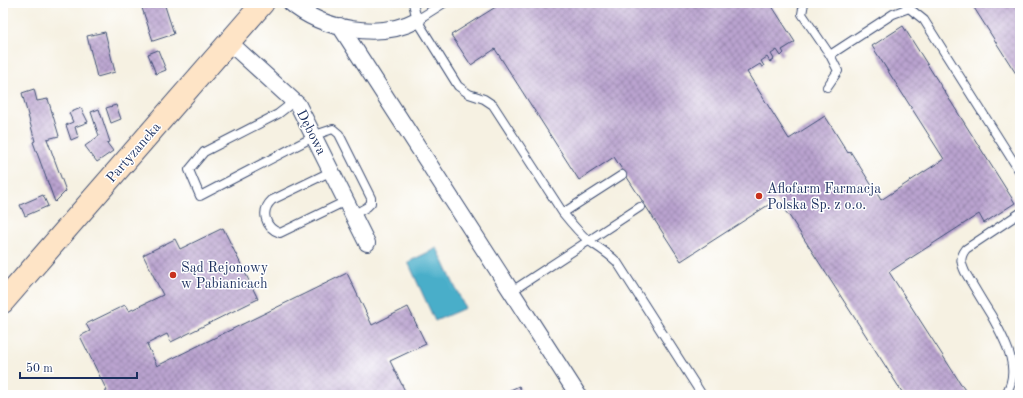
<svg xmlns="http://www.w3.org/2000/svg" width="1023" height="398" font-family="'Old Standard TT',serif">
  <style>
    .water { fill: #4aaec9; stroke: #326e94 }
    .building { fill: url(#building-cross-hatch) }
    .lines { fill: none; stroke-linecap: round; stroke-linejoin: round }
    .lane-casing { stroke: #3c4c72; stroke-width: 10 }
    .street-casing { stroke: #3c4c72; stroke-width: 18 }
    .secondary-casing { stroke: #3c4c72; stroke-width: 24 }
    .lane { stroke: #fff; stroke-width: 8 }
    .street { stroke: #fff; stroke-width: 16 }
    .secondary { stroke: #fee4c6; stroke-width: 22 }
    .poi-dot { fill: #c8321e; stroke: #fff; stroke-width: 1.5 }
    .labels { text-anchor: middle; stroke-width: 3; stroke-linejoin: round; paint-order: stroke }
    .street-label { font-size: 14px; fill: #1b2f5e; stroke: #fff }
    .poi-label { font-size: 14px; fill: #1b2f5e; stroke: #fff; text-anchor: start }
  </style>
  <defs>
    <pattern id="building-cross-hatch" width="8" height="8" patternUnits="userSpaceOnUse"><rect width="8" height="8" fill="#baa3cf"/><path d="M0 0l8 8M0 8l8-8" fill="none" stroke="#9685ab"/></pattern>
  </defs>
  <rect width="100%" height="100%" fill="#fff"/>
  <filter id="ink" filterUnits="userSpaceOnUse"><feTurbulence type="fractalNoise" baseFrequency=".025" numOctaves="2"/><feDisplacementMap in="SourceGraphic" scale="8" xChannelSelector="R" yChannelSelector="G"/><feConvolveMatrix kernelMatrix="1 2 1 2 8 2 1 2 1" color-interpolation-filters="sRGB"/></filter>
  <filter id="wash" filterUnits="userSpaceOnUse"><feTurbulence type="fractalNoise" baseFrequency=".012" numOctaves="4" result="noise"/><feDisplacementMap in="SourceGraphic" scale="16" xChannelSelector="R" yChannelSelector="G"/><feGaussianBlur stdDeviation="0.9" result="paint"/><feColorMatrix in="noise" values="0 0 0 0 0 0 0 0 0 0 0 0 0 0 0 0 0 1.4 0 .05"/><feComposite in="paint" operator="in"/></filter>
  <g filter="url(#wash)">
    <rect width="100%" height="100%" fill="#f6f1e2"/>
    <path class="water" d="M437,248L465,308L435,321L408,262Z"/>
    <g id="blocks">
      <path class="building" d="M147,3H164L174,34L153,41L141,5Z
        M502,3H770L795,42L782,50L784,53L781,56L777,50L771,54L774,59L770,62L767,57L761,61L764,66L762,67L760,64L747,72L789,139L825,116L848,153L850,151L881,200L944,159L872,46L903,26L1015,203L984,223L979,214L889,272L968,395H904L790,217L776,200L681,261L614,157L579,180L495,49L471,65L451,35Z
        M971,3H1015L1020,11V80Z
        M105,32L115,72L97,77L87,36Z
        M158,50L166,70L156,74L148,54Z
        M34,89L37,101L48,99L59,136L47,139L66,191L55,202L33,142L35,141L22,93Z
        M116,105L121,119L111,123L106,108Z
        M81,108L88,122L75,127L78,137L71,140L66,125L73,122L69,113Z
        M99,109L110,142L107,143L113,151L97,162L85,146L99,136L91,112Z
        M43,195L48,206L25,216L20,205Z
        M223,228L258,299L171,342L167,334L147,344L157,366L347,273L372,325L408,307L426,344L390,361L407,395H98L107,391L80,336L90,331L86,324L125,305L129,311L163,295L143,255L175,239L180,249Z
        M519,386L523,395H500Z"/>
    </g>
  </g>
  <g filter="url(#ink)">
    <use href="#blocks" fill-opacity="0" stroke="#3c4c72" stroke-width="1"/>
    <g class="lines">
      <g class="lane-casing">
        <path id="lane" d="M413,3L417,20L458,86L469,94L484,99L493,105L563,213C571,223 579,233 589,241C599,248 608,253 617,262L702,395
          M804,3L802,14L830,55L838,71L827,87
          M417,20L444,3
          M830,55L893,14L909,8L924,20L1020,172
          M292,98L287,107L278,114L204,152L189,170L200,196L321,133L333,129L339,134L371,198V203L367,207L353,215
          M332,171L272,200C260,211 265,228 280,233L346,201
          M563,213L622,175
          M512,291L640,207
          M1005,395C1023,369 1004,339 991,315C982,301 974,287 965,272C961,263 959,258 966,249L1020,213"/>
      </g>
      <g class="street-casing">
        <path id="street" d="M291,3C323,30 380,40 417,20
          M340,26L578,395
          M229,42L298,105L367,243"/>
      </g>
      <g class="secondary-casing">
        <path id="secondary" d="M3,302L263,3"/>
      </g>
      <use href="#lane" class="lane"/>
      <use href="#street" class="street"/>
      <use href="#secondary" class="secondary"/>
    </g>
  </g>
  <g class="poi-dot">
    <circle cx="759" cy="196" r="4"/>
    <circle cx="173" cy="275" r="4"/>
  </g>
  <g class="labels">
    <g class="street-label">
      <text transform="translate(312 132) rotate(63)" y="5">Dębowa</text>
      <text transform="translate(133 152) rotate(-49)" y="5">Partyzancka</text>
    </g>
    <g class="poi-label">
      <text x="767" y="193">Aflofarm Farmacja<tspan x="767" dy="16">Polska Sp. z o.o.</tspan></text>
      <text x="181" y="272">Sąd Rejonowy<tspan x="181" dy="16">w Pabianicach</tspan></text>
    </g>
  </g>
  <rect width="1023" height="398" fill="none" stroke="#fff" stroke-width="16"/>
  <path d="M20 372v6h117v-6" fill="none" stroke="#1b2f5e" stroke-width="2"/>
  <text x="26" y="372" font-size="12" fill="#1b2f5e" stroke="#ffffff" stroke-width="3" paint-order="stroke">50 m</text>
</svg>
